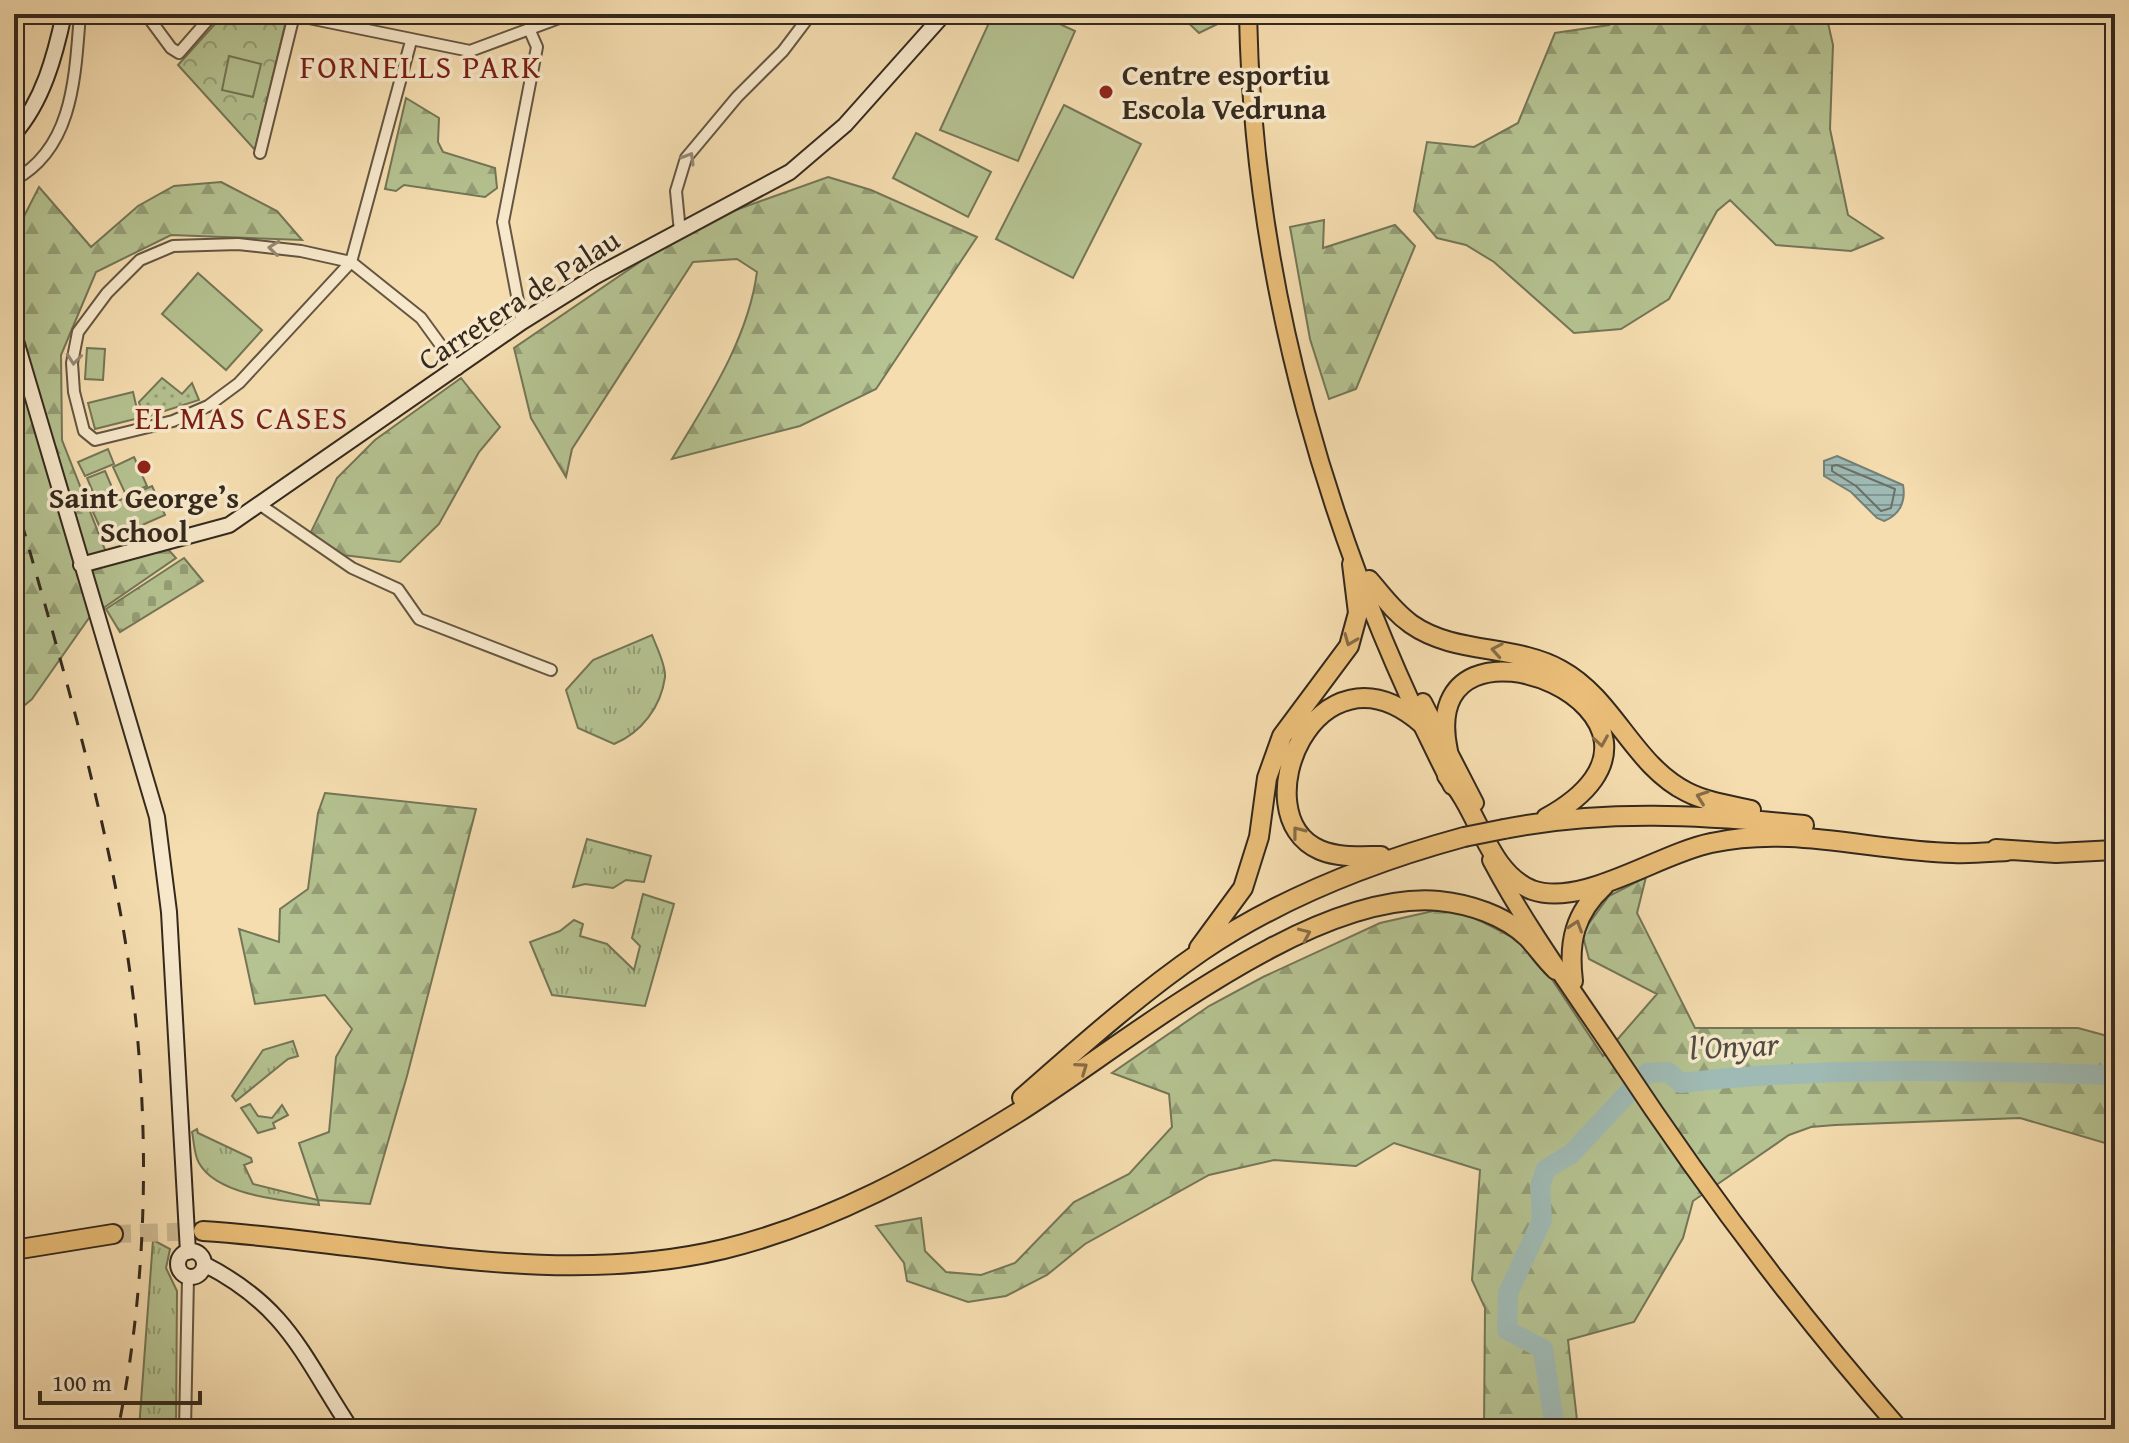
<svg xmlns="http://www.w3.org/2000/svg" width="2129" height="1443" font-family="'Gentium Book Plus',serif">
  <style>
    .grass { fill: url(#grass-tufts); stroke: #747657; stroke-width: 2 }
    .forest { fill: url(#forest-firs); stroke: #747657; stroke-width: 2 }
    .cemetery { fill: url(#cemetery-stones); stroke: #747657; stroke-width: 2 }
    .park { fill: url(#park-crowns); stroke: #747657; stroke-width: 2 }
    .garden { fill: url(#garden-dots); stroke: #747657; stroke-width: 2 }
    .pitch { fill: #b5c291; stroke: #747657; stroke-width: 2 }
    .water { fill: url(#water-rules); stroke: #748078; stroke-width: 2 }
    .lines { fill: none; stroke-linecap: round; stroke-linejoin: round }
    .shore { stroke: #6a7268; stroke-width: 2 }
    .river { stroke: #9fbab4; stroke-width: 20 }
    .highway-tunnel { stroke: #ceb993; stroke-width: 18; stroke-dasharray: 18 9; stroke-linecap: butt }
    .street-casing { stroke: #645642; stroke-width: 14 }
    .secondary-casing { stroke: #34291d; stroke-width: 18 }
    .primary-casing { stroke: #34291d; stroke-width: 20 }
    .highway-casing { stroke: #34291d; stroke-width: 22 }
    .street { stroke: #f8e9cc; stroke-width: 10 }
    .secondary { stroke: #f8e9cc; stroke-width: 14 }
    .primary { stroke: #eabe78; stroke-width: 16 }
    .highway { stroke: #eabe78; stroke-width: 18 }
    .rail { stroke: #34291d; stroke-width: 3; stroke-dasharray: 14 14; stroke-linecap: butt }
    .highway-bridge-casing { stroke: #34291d; stroke-width: 22; stroke-linecap: butt }
    .highway-bridge { stroke: #eabe78; stroke-width: 18 }
    .oneway { stroke: #968974 }
    .oneway2 { stroke: #866c46 }
    .poi-dot { fill: #8f2418; stroke: #f8e9cc; stroke-width: 3 }
    .labels { text-anchor: middle; stroke-width: 7; stroke-linejoin: round; paint-order: stroke }
    .poi-label { font-size: 30px; font-weight: bold; fill: #34291d; stroke: #f8e9cc; text-anchor: start }
    .street-label { font-size: 30px; fill: #34291d; stroke: #f8e9cc }
    .neighbourhood-label { font-size: 32px; letter-spacing: 2px; fill: #7a1f14; stroke: #f8e9cc }
    .water-label { font-size: 32px; font-style: italic; fill: #4f4d43; stroke: #f8e9cc }
  </style>
  <defs>
    <pattern id="grass-tufts" width="24" height="20" patternUnits="userSpaceOnUse" patternTransform="scale(2)"><rect width="24" height="20" fill="#b5c291"/><path d="M3 7l-1-3M5 7V3M7 7l1-3M15 17l-1-3M17 17v-4M19 17l1-3" fill="none" stroke="#949e76"/></pattern>
    <pattern id="forest-firs" width="22" height="20" patternUnits="userSpaceOnUse" patternTransform="scale(2)"><rect width="22" height="20" fill="#b5c291"/><path d="M5 1l3.5 6h-7zM16 11l3.5 6h-7z" fill="#949e76"/></pattern>
    <pattern id="cemetery-stones" width="16" height="16" patternUnits="userSpaceOnUse" patternTransform="scale(2)"><rect width="16" height="16" fill="#b5c291"/><path d="M2 7V4a2 2 0 0 1 4 0v3zM10 15v-3a2 2 0 0 1 4 0v3z" fill="#949e76"/></pattern>
    <pattern id="park-crowns" width="20" height="18" patternUnits="userSpaceOnUse" patternTransform="scale(2)"><rect width="20" height="18" fill="#b5c291"/><path d="M2 6a3 3 0 1 1 6 0M12 15a3 3 0 1 1 6 0" fill="none" stroke="#949e76"/></pattern>
    <pattern id="garden-dots" width="8" height="8" patternUnits="userSpaceOnUse" patternTransform="scale(2)"><rect width="8" height="8" fill="#b5c291"/><path d="M2 2h.1M6 6h.1" fill="none" stroke="#949e76" stroke-width="1.8" stroke-linecap="round"/></pattern>
    <pattern id="water-rules" width="6" height="5" patternUnits="userSpaceOnUse" patternTransform="scale(2)"><rect width="6" height="5" fill="#9fbab4"/><path d="M0 2.5h6" fill="none" stroke="#829792"/></pattern>
  </defs>
  <rect width="100%" height="100%" fill="#f5ddb0"/>
  <filter id="stains"><feTurbulence type="fractalNoise" baseFrequency=".0025" numOctaves="4"/><feColorMatrix values="0 0 0 0 .2 0 0 0 0 .09 0 0 0 0 .02 0 0 0 .5 -.17"/></filter>
  <radialGradient id="worn" r=".72"><stop offset=".6" stop-color="#630" stop-opacity="0"/><stop offset="1" stop-color="#630" stop-opacity=".3"/></radialGradient>
  <path class="grass" d="M652,635C656,646 666,665 665,677C661,707 641,733 614,744L578,728L566,690L593,660Z
    M587,839L651,856L644,882L626,880L613,888L585,884L573,887Z
    M643,894L674,904L645,1006L552,995L530,942L560,931L574,920L583,924L580,936L607,944L634,970L640,946L632,938Z
    M293,1041L298,1056L288,1059L236,1101L232,1096L263,1050Z
    M250,1104L258,1116L272,1118L282,1105L288,1115L273,1123L275,1128L258,1133L241,1108Z
    M197,1129L198,1133L251,1158L252,1162L244,1165L253,1184L318,1200L319,1205C286,1201 217,1196 199,1163C194,1155 194,1141 192,1132Z
    M153,1240L170,1249L166,1268L177,1291L176,1429H139Z"/>
  <path class="forest" d="M1179,14H1236V15L1199,33Z
    M1615,14H1826L1833,45L1830,129L1848,215L1883,238L1851,251L1776,245L1730,200L1717,211L1669,299L1621,329L1574,333L1494,262L1466,245L1437,238L1414,211L1427,142L1474,147L1518,123L1555,33L1609,25Z
    M406,98L439,118L438,142L443,152L495,168L497,188L485,197L404,185L396,191L385,189Z
    M828,177L871,190L977,237L876,389L800,426L672,459C707,401 748,340 757,272L737,259L693,262L572,449L566,477L531,418L514,348L694,225Z
    M221,182L277,211L302,240L171,235L96,272L61,355L62,440L111,565L166,547L176,558L89,618L32,699L14,714V227L21,222L39,187L91,247L138,206L174,186Z
    M1324,220L1323,248L1395,225L1415,246L1356,389L1329,399L1310,339L1290,227Z
    M461,378L500,427L479,452L439,524L400,562L335,554L311,532L337,478L375,440Z
    M325,793L476,809L407,1076L370,1204L318,1200L299,1143L329,1132L336,1057L352,1029L325,995L255,1004L239,929L279,942L280,909L308,889L318,813Z
    M1646,877L1637,913L1695,1028H2078L2115,1038V1146L2020,1118L1835,1125L1811,1127L1789,1135L1693,1201L1683,1238L1634,1322L1568,1340L1578,1429H1484L1485,1308L1472,1280L1480,1170L1394,1143L1356,1166L1274,1160L1209,1175L1085,1244L1047,1275L1006,1296L968,1302L907,1281L904,1263L876,1226L921,1218L925,1251L946,1272L981,1275L1015,1263L1074,1202L1129,1174L1172,1127L1169,1094L1112,1073L1209,1006L1263,977L1380,923L1442,909L1475,918L1516,939L1549,975L1603,1056L1657,994L1589,959L1582,933L1609,896Z"/>
  <path class="cemetery" d="M184,558L203,581L120,632L106,609Z"/>
  <path class="park" d="M230,14H249L283,21L285,25L255,150L178,65L214,25Z"/>
  <path class="garden" d="M162,378L182,394L192,383L199,400L143,418L139,402Z"/>
  <path class="pitch" d="M993,14H1038L1075,31L1018,161L940,130Z
    M229,56L261,64L253,97L222,90Z
    M1064,105L1141,144L1073,278L996,239Z
    M916,133L991,172L968,217L893,178Z
    M198,273L262,330L226,370L162,314Z
    M87,348L105,349L103,380L85,379Z
    M133,392L139,418L95,429L88,403Z
    M108,449L114,464L85,476L78,462Z
    M134,457L147,486L126,495L113,467Z
    M105,471L117,499L99,506L87,478Z
    M152,486L165,515L106,541L93,512Z"/>
  <path class="water" d="M1837,456L1903,485C1906,501 1900,515 1884,521L1877,518L1851,492L1824,476V461Z"/>
  <g class="lines">
    <path class="shore" d="M1837,465L1895,489L1891,508L1881,511L1856,486L1832,471V466Z"/>
    <path class="river" d="M1555,1429L1543,1349L1507,1330L1508,1293L1542,1220L1540,1186L1546,1169L1571,1154L1647,1073L1668,1072L1681,1083C1825,1066 1970,1071 2115,1075"/>
    <path class="highway-tunnel" d="M113,1234L202,1231"/>
    <g class="street-casing">
      <path id="street" d="M146,14L171,48L179,53L213,14
        M289,14L470,51L570,14
        M411,41L351,262L239,383L208,406L173,421L95,440L84,431L74,392L72,363L78,332L107,293L140,260L173,246L238,244L301,251L351,262L421,318L458,369
        M260,153L294,15
        M14,180C74,148 75,75 80,14
        M680,232L676,191L686,158L737,97L783,51L811,14
        M522,322L503,222L537,47L530,31
        M259,504L352,568L398,589L419,619L551,670
        M185,1429L188,1277"/>
    </g>
    <g class="secondary-casing">
      <path id="secondary" d="M14,134C43,101 55,56 64,14
        M14,334L157,817L169,912L188,1252
        M81,565L229,525L522,322L594,277L790,172L845,125L944,14
        M178 1264a13 13 0 1 1 26 0a13 13 0 1 1-26 0Z
        M204,1264C288,1307 302,1355 351,1429"/>
    </g>
    <g class="primary-casing">
      <path id="primary" d="M1248,14C1253,284 1329,547 1452,786
        M1423,702L1475,803
        M1491,860C1527,928 1572,989 1615,1053C1702,1185 1796,1311 1900,1429"/>
    </g>
    <g class="highway-casing">
      <path id="highway" d="M1369,580C1382,595 1394,612 1411,624C1455,655 1515,644 1561,670C1614,699 1633,765 1687,792C1707,802 1729,805 1751,810
        M1448,751C1413,584 1731,716 1546,818
        M1447,776C1479,809 1487,872 1532,890C1582,908 1658,854 1711,843C1793,825 1871,851 1953,853C1971,854 1989,852 2007,851
        M1504,829C1604,809 1703,815 1804,825
        M1996,849L2056,853L2115,850
        M1381,856C1361,856 1339,858 1320,850C1240,816 1316,631 1422,724
        M1199,948L1243,888L1259,837L1267,778L1282,736L1349,646L1358,613L1352,564
        M1573,981C1568,941 1575,913 1604,886
        M1022,1098C1080,1047 1138,995 1202,951C1282,897 1372,862 1464,837
        M203,1231C375,1242 553,1290 724,1249C830,1223 925,1170 1017,1113C1124,1046 1309,889 1439,901C1469,904 1504,915 1527,937C1537,947 1545,960 1556,970
        M14,1250L113,1234"/>
    </g>
    <use href="#street" class="street"/>
    <use href="#secondary" class="secondary"/>
    <use href="#primary" class="primary"/>
    <use href="#highway" class="highway"/>
    <path class="rail" d="M14,496C52,630 92,763 118,900C151,1071 153,1258 118,1429"/>
    <g class="highway-bridge-casing">
      <path id="highway-bridge" d="M1464,837L1504,829"/>
    </g>
    <use href="#highway-bridge" class="highway-bridge"/>
  </g>
  <defs><path id="oneway-chevron" d="M-2-3.5L2.5 0L-2 3.5" fill="none" stroke-width="1.6" stroke-linecap="round" stroke-linejoin="round" transform="scale(2)"/></defs>
  <g class="oneway">
    <use href="#oneway-chevron" transform="translate(689 158) rotate(-59)"/>
    <use href="#oneway-chevron" transform="translate(274 248) rotate(-174)"/>
    <use href="#oneway-chevron" transform="translate(74 359) rotate(96)"/>
  </g>
  <g class="oneway2">
    <use href="#oneway-chevron" transform="translate(1350 640) rotate(112)"/>
    <use href="#oneway-chevron" transform="translate(1497 650) rotate(-170)"/>
    <use href="#oneway-chevron" transform="translate(1601 741) rotate(81)"/>
    <use href="#oneway-chevron" transform="translate(1702 797) rotate(-160)"/>
    <use href="#oneway-chevron" transform="translate(1298 832) rotate(-128)"/>
    <use href="#oneway-chevron" transform="translate(1576 926) rotate(-72)"/>
    <use href="#oneway-chevron" transform="translate(1305 934) rotate(-24)"/>
    <use href="#oneway-chevron" transform="translate(1082 1068) rotate(-35)"/>
  </g>
  <g class="poi-dot">
    <circle cx="1106" cy="92" r="8"/>
    <circle cx="144" cy="467" r="8"/>
  </g>
  <g class="labels">
    <g class="poi-label">
      <text x="1122" y="85">Centre esportiu<tspan x="1122" dy="34">Escola Vedruna</tspan></text>
      <text x="144" y="508" text-anchor="middle">Saint George’s<tspan x="144" dy="34">School</tspan></text>
    </g>
    <g class="street-label">
      <text transform="translate(519 300) rotate(-33)" y="10">Carretera de Palau</text>
    </g>
    <g class="neighbourhood-label">
      <text x="421" y="78">FORNELLS PARK</text>
      <text x="242" y="429">EL MAS CASES</text>
    </g>
    <g class="water-label">
      <text transform="translate(1734 1046) rotate(-3)" y="11">l'Onyar</text>
    </g>
  </g>
  <rect width="2129" height="1443" fill="none" stroke="#f5ddb0" stroke-width="48"/>
  <rect x="16" y="16" width="2097" height="1411" fill="none" stroke="#34291d" stroke-width="4"/>
  <rect x="24" y="24" width="2081" height="1395" fill="none" stroke="#34291d" stroke-width="2"/>
  <path d="M40 1391v12h160v-12" fill="none" stroke="#34291d" stroke-width="4"/>
  <text x="52" y="1391" font-size="24" fill="#34291d" stroke="#f8e9cc" stroke-width="6" paint-order="stroke">100 m</text>
  <rect width="100%" height="100%" filter="url(#stains)"/>
  <rect width="100%" height="100%" fill="url(#worn)"/>
</svg>
